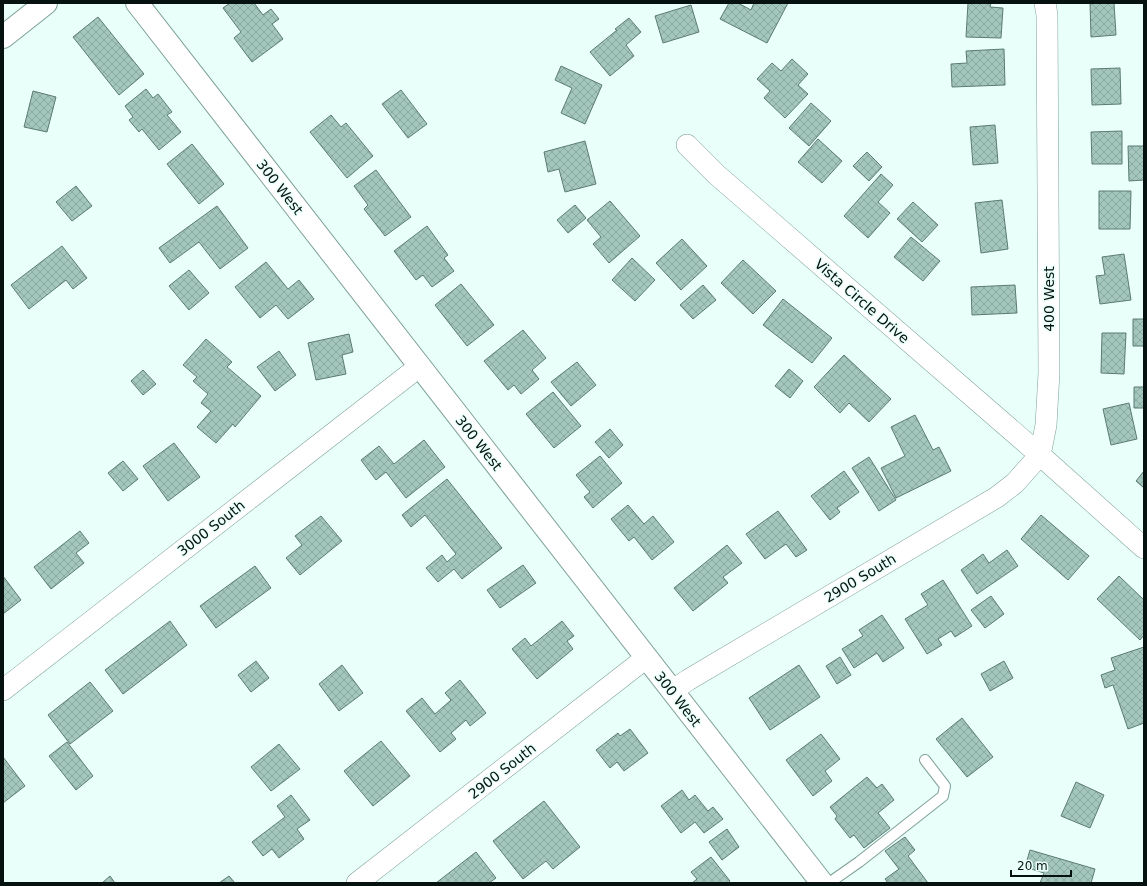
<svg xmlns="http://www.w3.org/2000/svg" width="1147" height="886" font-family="'DejaVu Sans',sans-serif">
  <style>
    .building { fill: url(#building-cross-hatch); stroke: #5b7b74 }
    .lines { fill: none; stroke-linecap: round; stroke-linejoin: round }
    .lane-casing { stroke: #7fa199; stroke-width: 12 }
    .street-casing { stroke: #7fa199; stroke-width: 22 }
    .secondary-casing { stroke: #7fa199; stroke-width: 24 }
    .lane { stroke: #fff; stroke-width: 10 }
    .street { stroke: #fff; stroke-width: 21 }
    .secondary { stroke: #fff; stroke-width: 22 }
    .labels { text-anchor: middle; stroke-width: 3; stroke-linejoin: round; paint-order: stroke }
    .street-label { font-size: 14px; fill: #06120f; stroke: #e9fff9 }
  </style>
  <defs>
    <pattern id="building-cross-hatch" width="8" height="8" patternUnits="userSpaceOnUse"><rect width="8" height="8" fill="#a3c6bd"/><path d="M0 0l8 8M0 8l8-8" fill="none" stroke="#8ba9a1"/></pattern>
  </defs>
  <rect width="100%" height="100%" fill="#e9fff9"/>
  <path class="building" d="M230,3H254L263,15L271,9L279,19L272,24L283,39L252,62L234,38L241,32L223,8Z
    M729,3H738L751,10L754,3H788L767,43L720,19Z
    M968,3H991L990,7L1003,8L1001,38L966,37Z
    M1090,3H1114L1116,35L1091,37Z
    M691,5L699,32L663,43L655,16Z
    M98,17L144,74L119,95L73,37Z
    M629,18L641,32L626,45L634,56L610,76L590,52L617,30L615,29Z
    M1004,49L1005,85L952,87L951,64L967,63L966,51Z
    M792,59L808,74L798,85L808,94L785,118L764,98L770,91L757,79L772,63L781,71Z
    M561,66L602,85L585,124L561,113L572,88L555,80Z
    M1120,68L1121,104L1092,105L1091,69Z
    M146,89L153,98L158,94L172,112L167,115L181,132L159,150L142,129L139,132L129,120L133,117L125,106Z
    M401,90L427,124L408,138L382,104Z
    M33,91L56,97L47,132L24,127Z
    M811,103L831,121L809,146L789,128Z
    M331,115L341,127L346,123L373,156L347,178L310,132Z
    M995,125L998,163L973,165L970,127Z
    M1122,131V164H1092L1091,132Z
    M818,139L842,161L822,183L798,162Z
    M585,141L596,184L565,192L559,169L548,172L544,152Z
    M192,144L224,184L199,204L167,164Z
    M1128,146H1144V180L1129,181Z
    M867,152L882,167L869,181L853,166Z
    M376,170L411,217L385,236L364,209L368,205L354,186Z
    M881,174L893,185L878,202L890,213L868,238L844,216Z
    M76,186L92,206L72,221L56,202Z
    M1099,191H1131L1130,229H1099Z
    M1002,200L1008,249L981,253L975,203Z
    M610,201L640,236L609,263L593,244L601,237L587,220Z
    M913,202L938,225L922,242L897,219Z
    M575,205L586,218L568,233L557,220Z
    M217,206L248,248L220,269L199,242L170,263L159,248Z
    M427,226L448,255L444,258L454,271L432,287L423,275L416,280L394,251Z
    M911,237L940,261L923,281L894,257Z
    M682,239L707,266L681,290L656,263Z
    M62,246L87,278L73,289L66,280L29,309L11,285Z
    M1124,254L1131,300L1100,304L1096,276L1105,275L1102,257Z
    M632,258L655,280L635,301L612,280Z
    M743,260L776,291L753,314L721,283Z
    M266,262L288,289L299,280L314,299L288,319L276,305L260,318L235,287Z
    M189,270L209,293L189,310L169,286Z
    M461,284L494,325L467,346L435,305Z
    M703,285L716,300L693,319L680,305Z
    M1015,285L1017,313L972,315L971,287Z
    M783,299L832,338L812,363L763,325Z
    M1133,319H1144V346H1133Z
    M523,330L546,358L532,370L539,379L521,394L514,385L508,390L484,361Z
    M1102,333H1126L1124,374L1101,373Z
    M349,334L353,352L342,355L346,374L316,380L308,343Z
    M206,339L232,362L227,367L261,396L235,427L233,424L216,443L197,427L211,411L201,403L208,394L193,381L197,377L183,365Z
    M279,351L296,375L275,391L257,367Z
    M844,355L891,399L869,422L849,403L840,413L814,387Z
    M577,362L596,385L571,406L551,382Z
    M789,369L803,381L790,398L775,386Z
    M143,370L156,384L143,395L131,381Z
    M1134,387H1144V408H1134Z
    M553,392L581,426L554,448L526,414Z
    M1129,403L1137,439L1111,445L1103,409Z
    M915,415L933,450L939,447L951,471L896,498L881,468L905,456L891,427Z
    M610,429L623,445L609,458L595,442Z
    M424,440L445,467L406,498L386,472L376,480L361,460L379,446L394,464Z
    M174,443L200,477L168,501L143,466Z
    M600,456L622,483L593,508L584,497L590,492L576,475Z
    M869,457L896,500L879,511L852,468Z
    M123,461L138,479L123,491L108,473Z
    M844,471L859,492L837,508L840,512L830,520L811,496Z
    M1144,471V488L1136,481Z
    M447,479L502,548L462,579L454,569L438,582L426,568L442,555L447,562L456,554L425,515L411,527L402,515Z
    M628,505L644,524L653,516L674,542L652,560L634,537L629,541L611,519Z
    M778,511L807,550L796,557L786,544L765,559L746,534Z
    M1041,515L1089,556L1068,580L1021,539Z
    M321,516L342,541L300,575L286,558L302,545L295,536Z
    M80,531L89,543L76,553L84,563L51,589L34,567Z
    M727,545L742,563L723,577L728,583L693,611L674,588Z
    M1007,550L1018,566L977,594L961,570L983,554L989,563Z
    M523,565L536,583L500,608L487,590Z
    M255,566L271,588L216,628L200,606Z
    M3,576L21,600L3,614Z
    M1119,576L1144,600V635L1140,640L1097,599Z
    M943,580L972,626L955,637L951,631L938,639L942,645L927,654L905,619L928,605L921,594Z
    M991,596L1004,614L985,628L971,610Z
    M882,615L904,648L883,662L877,653L854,668L842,649L863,636L859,630Z
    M170,621L187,645L123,694L105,670Z
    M562,621L574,636L567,641L573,649L537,679L512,649L525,638L531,646Z
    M1144,647V723L1128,729L1113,685L1105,688L1101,675L1115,670L1111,658Z
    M840,657L851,675L837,684L826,666Z
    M256,661L269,678L251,692L238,675Z
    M1004,661L1013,678L990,691L981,674Z
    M342,665L363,693L339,711L319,684Z
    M799,665L820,697L770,730L749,698Z
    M460,680L486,713L470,726L466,720L451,733L456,739L440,752L406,711L422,698L435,714L451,700L445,693Z
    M90,682L113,711L70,744L48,715Z
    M962,718L993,757L967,777L936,739Z
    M630,729L648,753L624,771L617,762L610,768L596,750L618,733L620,736Z
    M821,734L840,759L825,771L832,781L813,796L786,760Z
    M381,741L410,776L373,806L344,771Z
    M67,742L93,776L76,790L49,756Z
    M279,744L300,769L271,791L251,767Z
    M3,757L25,786L3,803Z
    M867,777L877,788L882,784L894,800L878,813L890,828L864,848L854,835L850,838L835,819L837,816L830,807Z
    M1076,782L1104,795L1090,828L1061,816Z
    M682,790L689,800L695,795L708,811L713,807L723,819L704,833L695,822L681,833L661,806Z
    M291,795L310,820L297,829L304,839L279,858L272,849L263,856L252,842L285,817L277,806Z
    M544,801L580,847L553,869L546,861L523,879L493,841Z
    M727,829L739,847L722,860L709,842Z
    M905,837L915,850L908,856L928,883H888L885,879L899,869L885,851Z
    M1030,850L1095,869L1091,883H1040L1044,873L1025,867Z
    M476,852L496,878L489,883H436Z
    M711,857L730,881L728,883H692L697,879L691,872Z
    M110,876L115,883H102Z
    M229,876L235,883H219Z"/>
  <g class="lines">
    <g class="lane-casing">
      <path id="lane" d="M829,883L859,862L943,796L945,786L925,760"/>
    </g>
    <g class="street-casing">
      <path id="street" d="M1045,3L1047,15L1049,373L1046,425L1040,455L1144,548
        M3,690L420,366
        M672,691L688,680L997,497L1015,483L1040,455L717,175L687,145
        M357,883L646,658"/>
    </g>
    <g class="secondary-casing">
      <path id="secondary" d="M137,3L822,883
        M3,37L46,3"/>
    </g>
    <use href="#lane" class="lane"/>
    <use href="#street" class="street"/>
    <use href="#secondary" class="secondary"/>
  </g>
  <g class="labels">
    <g class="street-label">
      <text transform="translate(280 187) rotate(52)" y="5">300 West</text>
      <text transform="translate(1049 299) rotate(-90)" y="5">400 West</text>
      <text transform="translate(862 301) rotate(41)" y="5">Vista Circle Drive</text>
      <text transform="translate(479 443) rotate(52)" y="5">300 West</text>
      <text transform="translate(211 528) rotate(-38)" y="5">3000 South</text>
      <text transform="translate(860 578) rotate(-31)" y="5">2900 South</text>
      <text transform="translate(678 699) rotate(52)" y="5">300 West</text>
      <text transform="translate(502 771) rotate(-38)" y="5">2900 South</text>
    </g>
  </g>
  <rect width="1147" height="886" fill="none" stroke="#06120f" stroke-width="8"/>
  <path d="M1011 870v6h60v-6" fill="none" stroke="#06120f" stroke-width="2"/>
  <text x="1017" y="870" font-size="12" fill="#06120f" stroke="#e9fff9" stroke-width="3" paint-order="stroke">20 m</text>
</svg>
